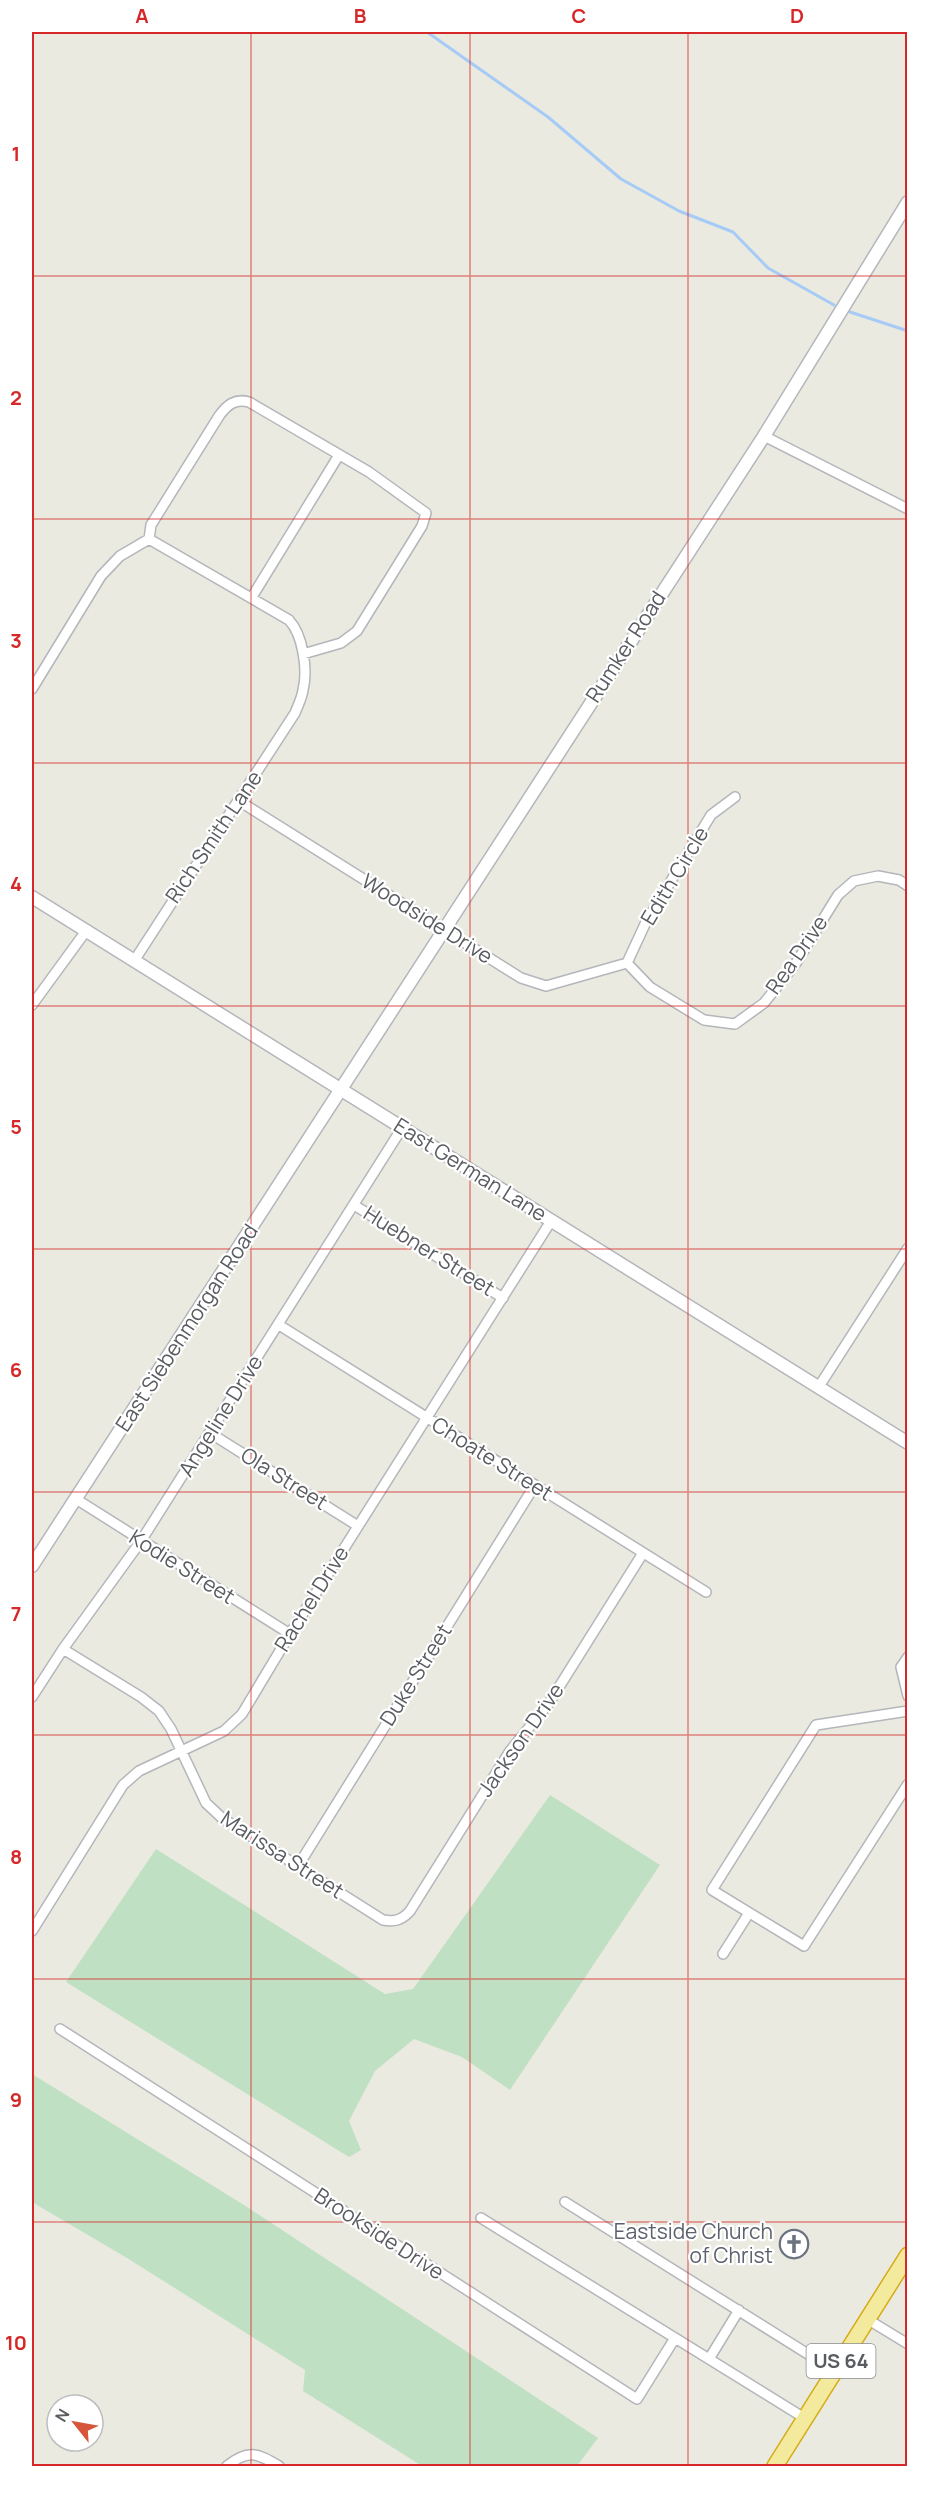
<svg xmlns="http://www.w3.org/2000/svg" width="939" height="2498" font-family="Manrope,sans-serif">
  <style>
    .green { fill: #bfe0c3 }
    .lines { fill: none; stroke-linecap: round; stroke-linejoin: round }
    .stream { stroke: #a6cbf6; stroke-width: 3 }
    .minor-casing { stroke: #b3b6ba; stroke-width: 12 }
    .tertiary-casing { stroke: #b3b6ba; stroke-width: 15 }
    .trunk-casing { stroke: #d5ac16; stroke-width: 18 }
    .minor { stroke: #fff; stroke-width: 9 }
    .tertiary { stroke: #fff; stroke-width: 12 }
    .trunk { stroke: #f4ea9e; stroke-width: 15 }
    .grid { fill: none; stroke: #d62828; stroke-width: 1.5; stroke-opacity: 0.55 }
    .labels { text-anchor: middle; stroke-width: 4.5; stroke-linejoin: round; paint-order: stroke }
    .shield { fill: #fff; stroke: #8b8d90; stroke-width: 1.5 }
    .shield-label { font-size: 20px; font-weight: bold; fill: #595c60 }
    .street-label { font-size: 21px; fill: #595c60; stroke: #fff }
    .worship-label { font-size: 21px; fill: #5b616d; stroke: #fff; text-anchor: end }
    .neatline { fill: none; stroke: #d62828; stroke-width: 2 }
    .grid-label { font-size: 20px; text-anchor: middle; font-weight: bold; fill: #d62828 }
  </style>
  <rect width="100%" height="100%" fill="#ebeae1"/>
  <path class="green" d="M550,1795L660,1865L510,2090L462,2057L414,2039L375,2071L349,2121L361,2150L349,2157L66,1982L156,1849L385,1994L413,1989Z
    M32,2074L244,2205L598,2438L577,2466H422L303,2391L305,2370L127,2258L32,2202Z"/>
  <g class="lines">
    <path class="stream" d="M427,32L548,117L621,179L679,211L733,232L768,268L834,305
      M850,312L908,331"/>
    <g class="minor-casing">
      <path id="minor" d="M764,436L908,509
        M252,597L339,455
        M32,689L101,576L120,556L149,539
        M239,801L521,978L546,986L627,963
        M134,961L295,713C298,705 302,698 303,690C308,670 303,635 289,620L149,539L151,525L219,416C227,405 235,398 249,402L369,472L426,513L422,526L357,631L341,643L303,654
        M627,963L650,987L704,1020L735,1024L764,1003L796,963L838,895L854,881L878,876L899,880L908,886
        M627,963L646,922L711,815L735,797
        M32,1005L86,931
        M354,1205L503,1298
        M279,1325L706,1592
        M818,1388L908,1248
        M210,1433L358,1526
        M76,1499L290,1634
        M63,1649L141,1697L159,1711L171,1729L206,1803L222,1818L383,1920C395,1922 402,1920 410,1911L510,1751L549,1703L643,1553
        M908,1657L901,1667L908,1696
        M32,1697L63,1649L141,1541L402,1128
        M908,1711L816,1725L712,1890L804,1946L908,1784
        M298,1866L535,1485
        M32,1931L123,1785L139,1771L224,1731L242,1714L290,1634L551,1221
        M723,1954L749,1913
        M60,2029L637,2399L675,2338
        M565,2202L835,2371
        M481,2218L806,2419
        M867,2319L908,2344
        M709,2359L739,2310
        M227,2466C248,2449 257,2453 279,2466"/>
    </g>
    <g class="tertiary-casing">
      <path id="tertiary" d="M32,897L908,1443
        M32,1566L764,436L908,202"/>
    </g>
    <g class="trunk-casing">
      <path id="trunk" d="M775,2466L908,2255"/>
    </g>
    <use href="#minor" class="minor"/>
    <use href="#tertiary" class="tertiary"/>
    <use href="#trunk" class="trunk"/>
  </g>
  <path class="grid" d="M251,32V2466M470,32V2466M688,32V2466M32,276H908M32,519H908M32,763H908M32,1006H908M32,1249H908M32,1492H908M32,1735H908M32,1979H908M32,2222H908"/>
  <defs>
    <g id="church-ring" transform="scale(1.5)"><circle r="9.5" fill="#fff" stroke="#6b7280" stroke-width="1.5"/><path d="M-1.2-6h2.4v3.5h3.3v2.4h-3.3V6h-2.4V-.1h-3.3v-2.4h3.3Z" fill="#6b7280"/></g>
  </defs>
  <g fill-rule="evenodd">
    <use href="#church-ring" x="794" y="2244"/>
  </g>
  <g class="labels">
    <rect class="shield" x="806.5" y="2344" width="69" height="34" rx="4.5"/>
    <g class="shield-label">
      <text x="841" y="2368">US 64</text>
    </g>
    <g class="street-label">
      <text transform="translate(626 647) rotate(-57)" y="7">Rumker Road</text>
      <text transform="translate(214 837) rotate(-56)" y="7">Rich Smith Lane</text>
      <text transform="translate(675 876) rotate(-59)" y="7">Edith Circle</text>
      <text transform="translate(427 919) rotate(32)" y="7">Woodside Drive</text>
      <text transform="translate(797 955) rotate(-55)" y="7">Rea Drive</text>
      <text transform="translate(470 1170) rotate(32)" y="7">East German Lane</text>
      <text transform="translate(429 1251) rotate(32)" y="7">Huebner Street</text>
      <text transform="translate(187 1328) rotate(-57)" y="7">East Siebenmorgan Road</text>
      <text transform="translate(221 1416) rotate(-58)" y="7">Angeline Drive</text>
      <text transform="translate(492 1459) rotate(32)" y="7">Choate Street</text>
      <text transform="translate(284 1479) rotate(32)" y="7">Ola Street</text>
      <text transform="translate(182 1567) rotate(32)" y="7">Kodie Street</text>
      <text transform="translate(312 1599) rotate(-58)" y="7">Rachel Drive</text>
      <text transform="translate(416 1675) rotate(-58)" y="7">Duke Street</text>
      <text transform="translate(521 1740) rotate(-55)" y="7">Jackson Drive</text>
      <text transform="translate(282 1855) rotate(33)" y="7">Marissa Street</text>
      <text transform="translate(379 2234) rotate(33)" y="7">Brookside Drive</text>
    </g>
    <g class="worship-label">
      <text x="773" y="2239">Eastside Church<tspan x="773" dy="24">of Christ</tspan></text>
    </g>
  </g>
  <rect width="939" height="2498" fill="none" stroke="#ffffff" stroke-width="66"/>
  <g transform="translate(75 2423) rotate(301)"><circle r="28" fill="#ffffff" stroke="#bdbebf" stroke-width="1.5"/>
  <path d="M0-4.5L10 22L0 15L-10 22Z" fill="#d7563b"/>
  <text y="-9" font-size="16" font-weight="bold" text-anchor="middle" fill="#595c60">N</text>
  </g>
  <rect x="33" y="33" width="873" height="2432" class="neatline"/>
  <g class="grid-label">
    <text x="142" y="23">A</text>
    <text x="360" y="23">B</text>
    <text x="579" y="23">C</text>
    <text x="797" y="23">D</text>
    <text x="16" y="161">1</text>
    <text x="16" y="405">2</text>
    <text x="16" y="648">3</text>
    <text x="16" y="891">4</text>
    <text x="16" y="1134">5</text>
    <text x="16" y="1377">6</text>
    <text x="16" y="1621">7</text>
    <text x="16" y="1864">8</text>
    <text x="16" y="2107">9</text>
    <text x="16" y="2350">10</text>
  </g>
</svg>
